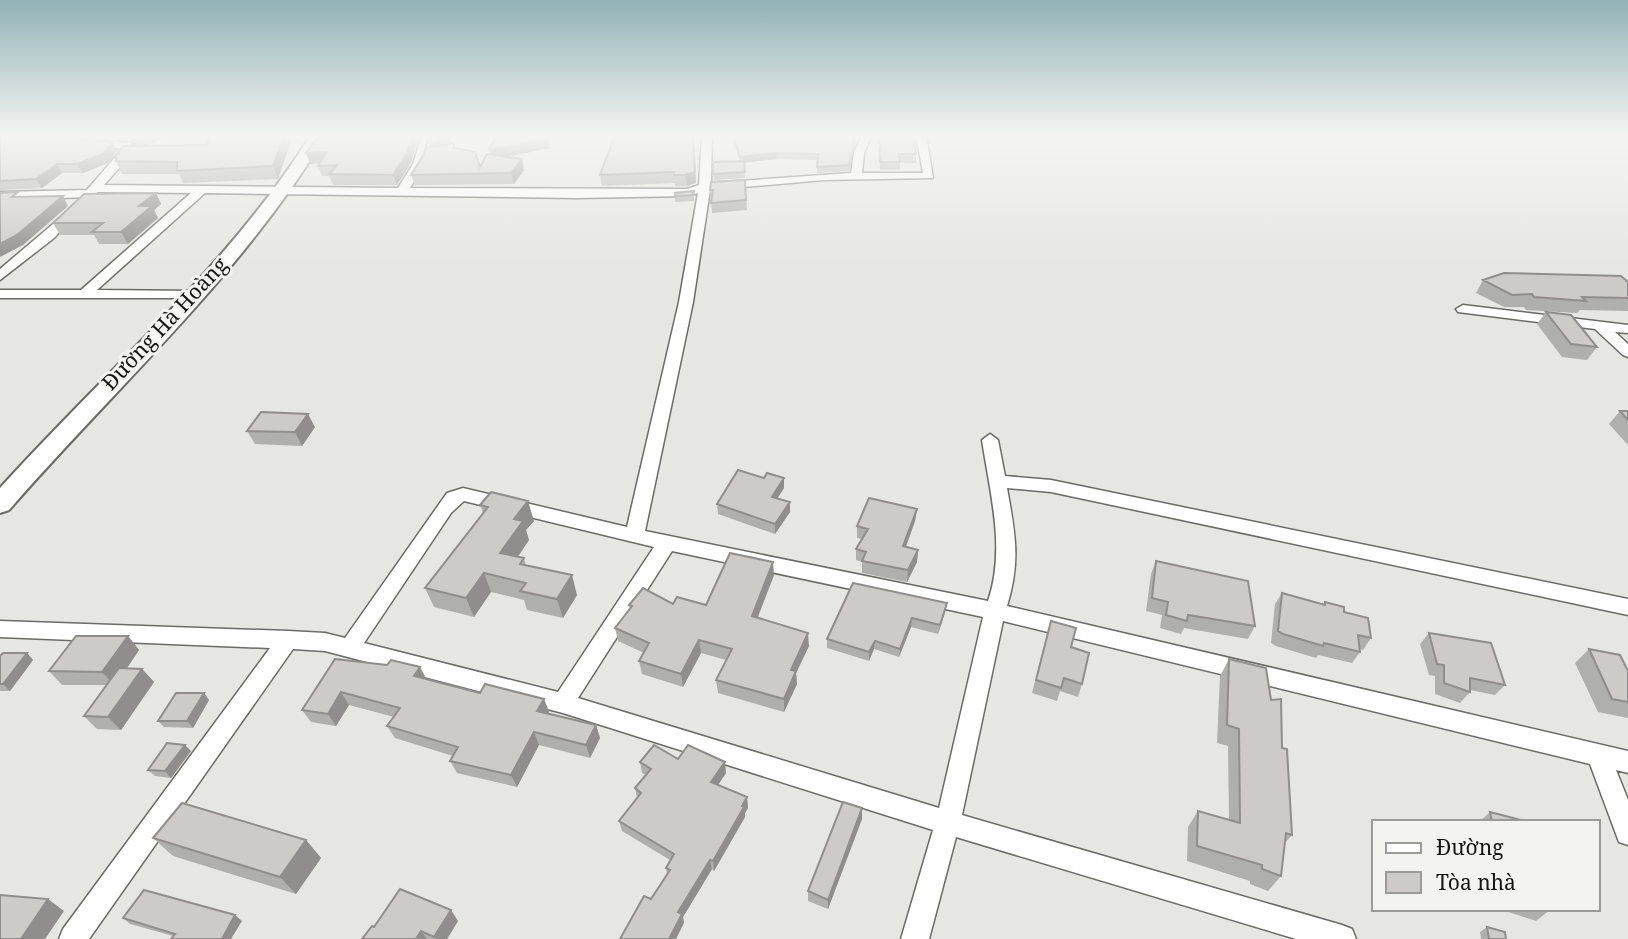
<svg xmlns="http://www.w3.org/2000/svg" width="1628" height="939" font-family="'Noto Serif',serif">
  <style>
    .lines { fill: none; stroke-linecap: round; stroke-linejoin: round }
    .street-casing { stroke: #6a6a67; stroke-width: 3 }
    .secondary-casing { stroke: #6a6a67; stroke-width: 4 }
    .street { fill: #fff; fill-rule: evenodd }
    .secondary { fill: #fff; fill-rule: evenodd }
    .wall { fill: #afafac }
    .shaded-wall { fill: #8f8e8c }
    .building { fill: #cccbc8; stroke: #8f8e8c; stroke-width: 2 }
    .labels { text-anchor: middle; stroke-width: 6; stroke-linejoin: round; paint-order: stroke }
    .street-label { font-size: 21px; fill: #141413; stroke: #f3f3f0 }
  </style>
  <rect width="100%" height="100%" fill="#e6e6e2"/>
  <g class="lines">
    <g class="street-casing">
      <path id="street" d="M76,135H88L85,139L129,143L134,146L127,159L104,185L398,188L413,164L422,135H432L425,164L410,188L687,189L699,185L702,135H712L711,183L851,173L854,153L862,135H872L864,153L862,173H923L916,135H926L933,178L824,180L710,190L693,302L645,531L988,601C1006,549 990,493 982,440L990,434L998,440L1005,476L1051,480L1628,599V615L1051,492L1007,488C1015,533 1021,561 1007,606L1628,751V773L1616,770L1628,800V845L1619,842L1590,764L1003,621L962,815L1342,925L1352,929L1356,939H1296L956,837L929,939H901L933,830L563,713L325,651L293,649L89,939H59L63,929L270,648L0,637V621L288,631L325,633L345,638L447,493L463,488L627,527L679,302L698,193L688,196L577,198L205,193L97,290L197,291L202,292V298H0V290H81L191,193L98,192L90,197L0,200V192L87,190L122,149L72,143L71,141ZM464,501L654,547L558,692L364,643L451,513ZM672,551L983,617L939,808L578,698Z
        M72,208L78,212L54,238L0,280V269Z
        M1463,305L1628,325V333L1615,332L1628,344V357L1623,355L1595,329L1458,312L1456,309Z"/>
    </g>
    <g class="secondary-casing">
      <path id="secondary" d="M311,135H326C241,276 116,387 9,510L0,513V488C105,372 227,268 311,135Z"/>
    </g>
    <use href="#street" class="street"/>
    <use href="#secondary" class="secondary"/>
  </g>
  <path class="wall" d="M0,135H73L71,137L117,151L108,163L83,173H62L42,188L0,190Z
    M89,135H136L126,140L90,137Z
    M141,135H170L146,146L207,145L209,135H293L278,179L183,183L179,174H122L116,161L131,146L129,142Z
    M429,135H454L445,145L455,149L480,167L490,154L548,139L550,148L506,157L524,170L514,184L415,185L411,175L424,154Z
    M693,135L696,183L687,186H675V183L602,186L600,175Z
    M732,135H854L855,138V144L849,171L817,173V160L777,159L744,162L745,178L714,180L713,174L740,161Z
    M879,135H913L916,154V163H900V170H880Z
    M306,153L411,163L397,185H333L329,176H322L318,166L319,163L310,164Z
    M745,180L747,210L712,213L710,190Z
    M694,191V201L675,202V193Z
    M156,193L161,204L154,210L158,218L128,244H99L94,235H60L53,223Z
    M1483,280L1628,282V311L1580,310L1577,313L1526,310L1524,307H1504L1476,293Z
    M1546,312L1597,347L1587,360L1562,357L1537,324Z
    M1620,411H1628V445L1609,424Z
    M315,427L302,446L255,444L247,431Z
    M764,478H784V488L777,498L790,502V512L775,534L718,514L717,504Z
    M480,505L534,521L526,530L529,540L518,557L524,558L526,565L577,595L563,618L527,610L524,600L491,592L474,617L434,607L425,588L483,513Z
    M917,509L915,521L906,547L918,550L917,562L907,582L862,573V562L856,560V549L862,539L857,538V526Z
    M1156,561L1255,626L1248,639L1184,628L1181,634L1160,628L1162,615L1146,611L1151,574Z
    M774,575L758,617L809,646L796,673L797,684L784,712L718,693L716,680L726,660L701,653L683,687L642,674L639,661L644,653L618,641L615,628L630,609L629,605L673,604L706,605Z
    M853,583L945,612L938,634L911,627L899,657L874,649L869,661L827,648V639Z
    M1282,593L1323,605L1325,602L1344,612L1371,638L1363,650L1360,649V652L1352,663L1318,655L1316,658L1276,646L1271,643L1275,604Z
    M1429,633L1505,685L1495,695L1470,690V692L1460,703L1435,694V676L1429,675L1420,644Z
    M1047,634L1071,647L1082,684L1078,697L1060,691L1057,701L1032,693Z
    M128,636L139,650L127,668L142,669L154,682L121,730L97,729L84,716L107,685H62L49,671Z
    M1589,649L1628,669V718L1598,712L1575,663Z
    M27,653L33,660L10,691H0V656Z
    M1229,659L1271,700L1282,748L1292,835L1284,844L1281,876L1268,891L1250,884V881L1187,861L1188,827L1198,811L1229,820L1228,746L1217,743L1220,676Z
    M387,665L426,679L480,693L544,699L549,712L548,714L596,725L600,738L590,758L539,745L517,787L457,773L450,761L453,756L395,738L387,726L394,717L349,705L336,726L311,722L302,710Z
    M204,693L209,700L193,728L164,727L158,721Z
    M191,751L171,778L155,776L148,770Z
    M678,759L726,773L718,785L747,797L748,808L745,813V817L714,871L712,869L683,917L684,923L651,899L667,874L666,868L670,860L622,831L619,821L637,798L635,788L646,775L642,773L640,762Z
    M1490,812L1529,822H1479Z
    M862,819L828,909L808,901V891Z
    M153,838L306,840L321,858L296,894L173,856Z
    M1499,909H1550V910L1536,921Z
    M123,918L242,921L173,936L130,924Z
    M458,921L447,939H362L374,927Z
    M1487,927L1506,939H1481L1480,932Z"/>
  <path class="shaded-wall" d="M124,135H136L126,140Z
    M146,135H170L134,151L129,142Z
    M284,135H293L278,179L273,166Z
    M413,135H419L411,163L397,185L393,175Z
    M441,135H454L432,157L429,147Z
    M693,135L696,183L687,186L685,175Z
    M855,138V144L849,171V165Z
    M548,139L550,148L491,160L489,150Z
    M112,142L117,151L108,163L83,173L77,164Z
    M326,152L330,162L310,164L306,153Z
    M776,153L777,159L741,163L740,157Z
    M522,159L524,170L514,184L511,173Z
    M57,164L62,173L42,188L36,179Z
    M156,193L161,204L154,210L158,218L128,244L121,232L139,206Z
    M63,196L68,206L23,245L0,257V244Z
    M308,414L315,427L302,446L295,432Z
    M784,478V488L772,507V497Z
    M528,501L534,521L526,530L529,540L507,572L500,553L514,519Z
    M790,502V512L775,534V524Z
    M917,509L915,521L902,557L903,546Z
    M918,550L917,562L907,582L908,570Z
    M773,562L774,575L753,629L752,616Z
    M484,573L491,592L474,617L466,598Z
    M572,575L577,595L563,618L557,599Z
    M947,603L945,612L938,634L940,625Z
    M912,618L911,627L899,657L900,649Z
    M808,633L809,646L796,673L797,684L784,712V699L791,670Z
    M128,636L139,650L115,686L102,672Z
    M699,640L701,653L683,687L681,674Z
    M875,641L874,649L869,661V652Z
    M27,653L33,660L10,691L3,684Z
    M420,667L427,680L414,676Z
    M142,669L154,682L121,730L108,717Z
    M341,692L349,705L336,726L328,714Z
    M204,693L209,700L193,728L187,721Z
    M544,699L549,712L542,724L537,711Z
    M596,725L600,738L590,758L586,745Z
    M534,732L539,745L517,787L511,775Z
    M185,745L191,751L171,778L165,771Z
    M725,762L726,773L713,792L711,782Z
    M747,797L748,808L745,813V817L714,871L713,861Z
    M862,808V819L828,909V900Z
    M306,840L321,858L296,894L280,877Z
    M710,860L712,869L683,917L684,923L676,939H669L678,912Z
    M48,899L64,911L45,939H21Z
    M451,910L458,921L447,939H436L434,937Z
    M235,915L242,921L231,939H222Z
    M421,931L427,939H416Z"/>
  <path class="building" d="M0,135H66L67,137L112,142L103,154L77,164H57L36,179L0,181Z
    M141,135H146L129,142Z
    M209,135H284L273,166L177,171V162L116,161V156L123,146L207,145Z
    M319,135H413L407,153L393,175L329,174L337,165L318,166L326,152L306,153Z
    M429,135H441L429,147L454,143V148L475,152L480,167L487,154L522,159L511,173L411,175L424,154Z
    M497,135H545L548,139L489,150Z
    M615,135H693L695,172L685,175H674V172L600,175Z
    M733,135H854L855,138L849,165L817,167L818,154L776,153L740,157Z
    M879,135H913L916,154H899L900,162H880Z
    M744,161L745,172L713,174V162Z
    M745,180L746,200L711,203L713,190H710L711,182Z
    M694,191L693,195L675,196V193Z
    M18,192L12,197L63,196L17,235L0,244V193Z
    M156,193L139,206H152L121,232H92L103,223H53L84,194Z
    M1504,273L1621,276L1628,282V298L1582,297L1586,301L1534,297L1532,294L1512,295L1483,280Z
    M1546,312L1571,315L1597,347L1571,344Z
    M1620,411H1628V420Z
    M261,412L308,414L295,432L247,431Z
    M738,470L764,478L767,473L784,478L772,497L790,502L775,524L717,504Z
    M491,492L528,501L514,519L523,521L500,553L524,558L520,564L572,575L557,599L520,591L526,583L484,573L466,598L425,588L488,507L480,505Z
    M869,498L917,509L903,546L918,550L908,570L862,561L866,552L856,549L868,529L857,526Z
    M730,553L773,562L752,616L808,633L791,670L796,671L784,699L716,680L732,649L699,640L681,674L639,661L649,643L615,628L632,606L629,605L643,588L673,604L677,597L706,605Z
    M1156,561L1248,581L1255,626L1188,615L1187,621L1166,615L1168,602L1152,598Z
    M853,583L947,603L940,625L912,618L900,649L875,641L869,652L827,639Z
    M1282,593L1325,605V602L1344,607V612L1368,618L1371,638L1358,635L1360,652L1324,643L1323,646L1283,634L1278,631Z
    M1051,621L1076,628L1071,647L1089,653L1082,684L1064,678L1061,688L1036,680Z
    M1429,633L1491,643L1505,685L1470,678V692L1444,683V665L1437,664Z
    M76,636H128L102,672L49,671Z
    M1589,649L1620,655L1627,669H1628V702L1612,699Z
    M3,653H27L3,684H0V656Z
    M335,659L387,665L391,660L420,667L414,676L480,693L485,684L544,699L537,711L596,725L586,745L534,732L511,775L450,761L458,747L387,726L400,708L341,692L328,714L302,710Z
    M1229,659L1266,668L1271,700L1281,699L1282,748L1287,749L1292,835L1286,833L1281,876L1262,869V865L1197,846L1198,811L1240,823L1239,729L1227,725Z
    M119,668L142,669L108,717L84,716Z
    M176,693H204L187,721H158Z
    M167,743L185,745L165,771L148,770Z
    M654,745L678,759L688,745L725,762L711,782L747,797L742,806L744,807L713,861L710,860L678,912L682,914L669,939H620L644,896L651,899L670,870L666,868L674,854L619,821L641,793L635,788L651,769L640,762Z
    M843,802L862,808L828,900L808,891Z
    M182,803L306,840L280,877L153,838Z
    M1490,812L1529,822H1492Z
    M400,889L451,910L434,937L421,931L416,939H362L372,926L374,927Z
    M144,890L235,915L222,939H171L175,934L123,918Z
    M0,895L48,899L21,939H0Z
    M1487,927L1505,932L1506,939H1489Z"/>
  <linearGradient id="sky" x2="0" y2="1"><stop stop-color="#92b2b7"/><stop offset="0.51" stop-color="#f4f4f2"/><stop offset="1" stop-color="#f4f4f2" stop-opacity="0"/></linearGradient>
  <rect width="1628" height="267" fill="url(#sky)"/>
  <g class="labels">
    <g class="street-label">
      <text transform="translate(165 324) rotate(-47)" y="7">Đường Hà Hoàng</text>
    </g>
  </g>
  <rect x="1372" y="820" width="228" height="91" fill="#f3f3f0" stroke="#9a9a98" stroke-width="2"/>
  <rect x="1386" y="843" width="35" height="10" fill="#ffffff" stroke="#9a9a98" stroke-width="2"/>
  <text x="1436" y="855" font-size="21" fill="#141413">Đường</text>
  <rect x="1386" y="872" width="35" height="21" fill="#cccbc8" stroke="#9a9a98" stroke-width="2"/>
  <text x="1436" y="890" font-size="21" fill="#141413">Tòa nhà</text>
</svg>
